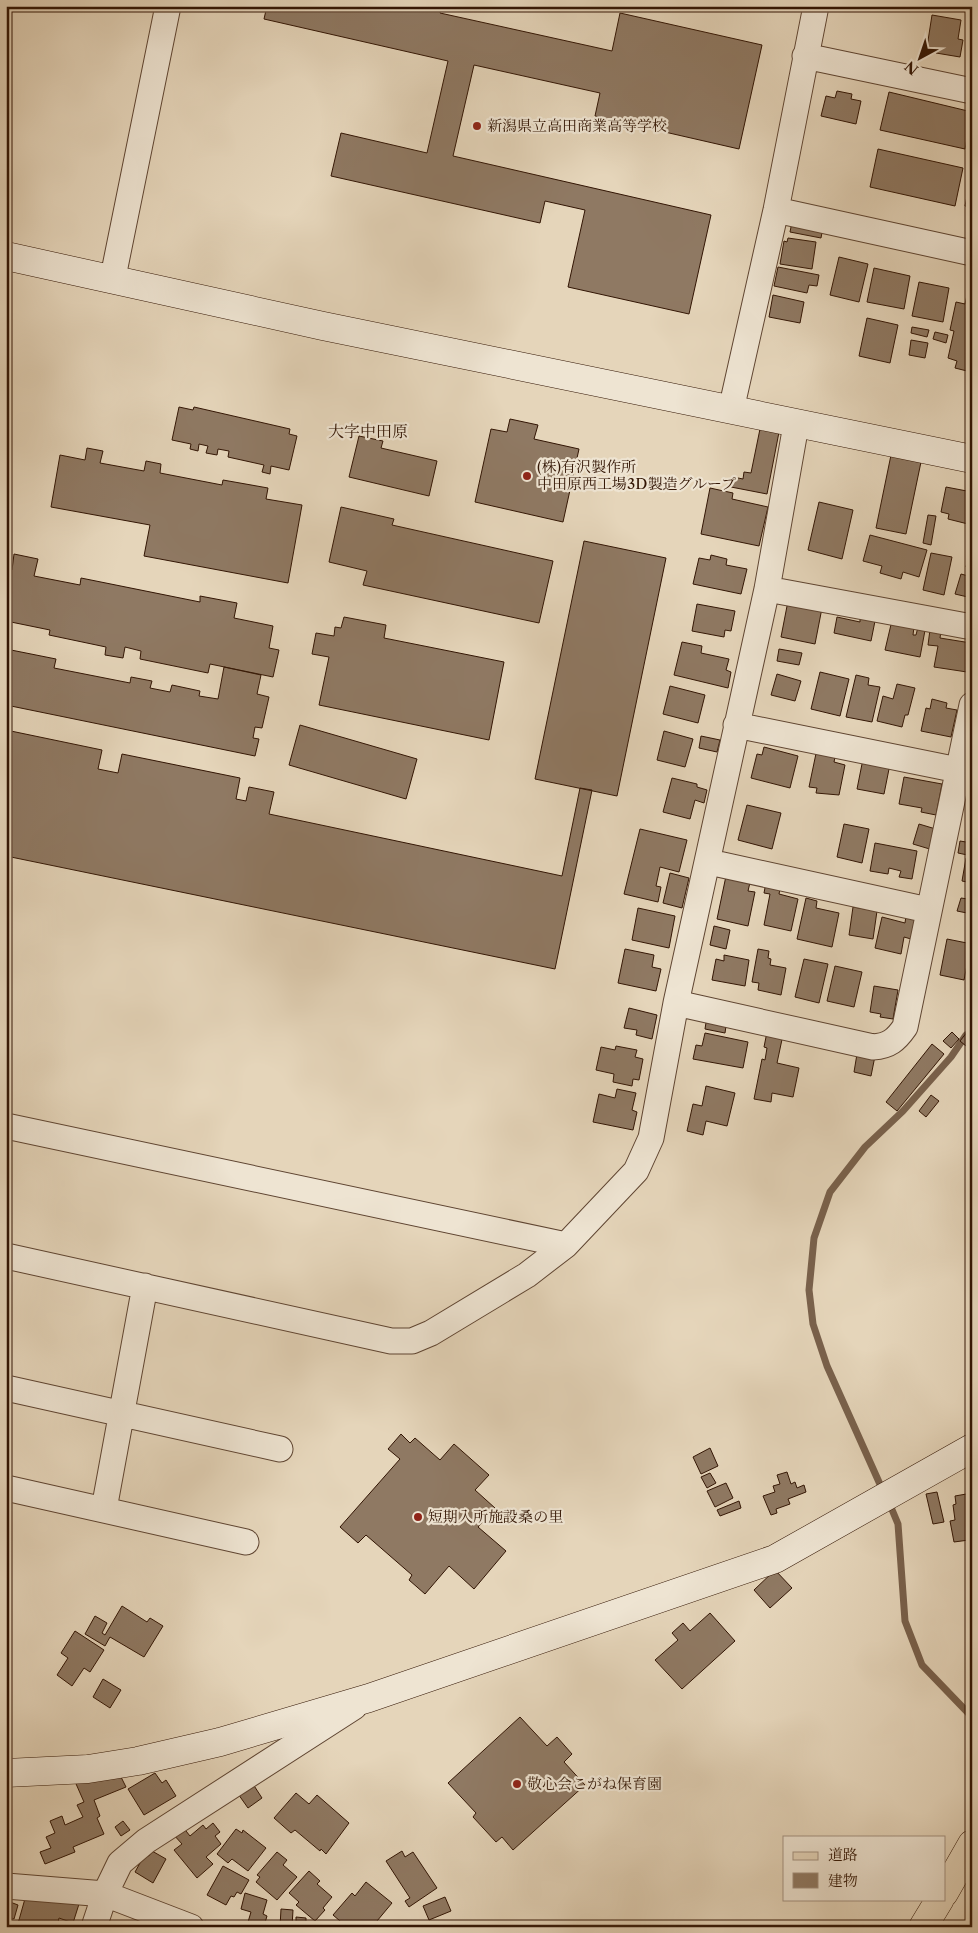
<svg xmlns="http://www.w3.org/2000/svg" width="978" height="1933" font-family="'Libre Caslon Text','Noto Serif JP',serif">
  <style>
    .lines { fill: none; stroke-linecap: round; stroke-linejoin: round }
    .stream { stroke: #79614c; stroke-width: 7 }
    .building { fill: #8f7963; stroke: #321504 }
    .street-casing { stroke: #5f4532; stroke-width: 27 }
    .secondary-casing { stroke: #321504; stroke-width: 29 }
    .primary-casing { stroke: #321504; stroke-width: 29 }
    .street { stroke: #eee4d2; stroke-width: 25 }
    .secondary { stroke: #eee4d2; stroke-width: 28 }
    .primary { stroke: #e5d5ba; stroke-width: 28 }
    .poi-dot { fill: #8f2418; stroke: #eee4d2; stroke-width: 2 }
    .labels { text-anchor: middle; stroke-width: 4.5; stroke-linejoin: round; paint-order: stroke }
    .poi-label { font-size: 15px; fill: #321504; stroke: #eee4d2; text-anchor: start }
    .neighbourhood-label { font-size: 16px; fill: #321504; stroke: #eee4d2 }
  </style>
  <rect width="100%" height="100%" fill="#e5d5ba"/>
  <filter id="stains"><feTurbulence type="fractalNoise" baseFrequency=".004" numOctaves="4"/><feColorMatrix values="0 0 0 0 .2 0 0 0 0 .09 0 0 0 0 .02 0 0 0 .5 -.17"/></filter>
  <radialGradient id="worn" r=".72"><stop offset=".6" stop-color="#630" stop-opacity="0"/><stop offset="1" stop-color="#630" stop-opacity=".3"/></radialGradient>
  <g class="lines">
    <path class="stream" d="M883,1491L827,1366L813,1324L809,1290L814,1238L830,1192L865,1147L903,1111L951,1057L966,1035
      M888,1500L898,1524L905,1621L922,1665L972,1717"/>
  </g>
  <path class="building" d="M267,6L415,8V6H442L440,13L612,51L620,13L762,45L739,149L595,116L600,93L474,65L453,156L711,215L689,314L568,287L585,210L545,201L540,223L331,176L341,133L427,153L448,61L264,19Z
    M932,15L961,20L958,39L963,40L960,57L936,53L937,49L927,47Z
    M837,91L852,94L851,99L861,101L856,124L821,116L826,96L835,98Z
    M889,92L972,112L965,149L880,130Z
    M878,149L963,168L955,206L870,187Z
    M971,176H972V213H969L970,207L965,206Z
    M793,217L823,227L821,238L790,232Z
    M788,238L816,242L812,269L780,264L784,241L787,242Z
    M839,257L868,264L859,302L830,295Z
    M778,267L819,275L817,286L809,285L807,293L774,286Z
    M874,268L910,276L904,309L867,302Z
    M919,282L949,288L943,322L912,316Z
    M969,286H972V364L969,363L967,371L955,368L957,361L948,358L954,331L950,330L956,302L965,304Z
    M773,295L804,302L800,323L769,317Z
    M867,318L898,325L890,363L859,356Z
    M912,327L929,330L927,337L911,333Z
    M935,332L948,335L946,343L933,339Z
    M911,340L928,343L925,358L909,355Z
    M179,407L193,410L194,407L290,429L289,434L297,436L289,470L271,466L270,474L262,472L264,465L228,457L229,451L218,449L217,455L206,453L208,446L199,444L198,451L190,449L191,444L172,440Z
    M510,419L538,425L534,439L579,449L563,522L475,502L491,429L507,432Z
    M761,424L780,427L767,494L731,487L733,477L743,479L744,472L751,473Z
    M359,436L383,441L381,448L437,461L429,496L349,477Z
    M87,448L103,451L100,463L144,471L146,461L161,464L160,473L222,485L223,480L268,488L266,499L302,505L288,583L144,556L150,525L51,507L60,455L85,460Z
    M891,455L921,462L906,534L876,528Z
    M946,487L972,492V525L948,519L949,514L941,512Z
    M710,488L733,493L732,499L768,507L759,546L701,534Z
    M819,502L853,510L842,559L808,550Z
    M341,507L394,519L392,525L553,561L539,623L363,585L367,571L329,562Z
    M928,515L936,516L931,545L923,543Z
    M870,535L927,550L919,577L903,572L901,579L880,573L882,566L863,561Z
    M584,541L666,558L617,796L535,779Z
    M971,542H972V568L966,567Z
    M931,553L952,557L944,595L923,590Z
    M14,554L38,559L34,576L80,585L81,578L200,602V596L237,603L234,618L273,626L269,648L279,650L273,677L210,664L208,673L140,659L141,651L125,647L123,658L105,655L106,647L49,635L50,630L6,621V569L12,570Z
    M711,555L727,559L726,565L747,569L741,594L693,584L699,558L710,560Z
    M961,574L972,577V598L955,594Z
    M788,601L822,608L815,644L781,637Z
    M697,604L735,611L731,631L725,630L724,637L692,631Z
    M893,616L914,627L913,635H916L919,623L926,625L920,657L885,650Z
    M344,617L386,625L384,638L504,662L489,740L319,705L329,657L312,654L316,633L334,636L335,627L341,628Z
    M837,617L860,622V618L875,621L871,641L834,633Z
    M931,622L942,624L940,638L971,643L967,672L934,667L938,646L928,645Z
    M682,642L702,646L701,653L729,659L726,670L731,672L728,688L674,675Z
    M6,649L56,659L54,668L130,683L131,677L152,681L150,688L170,692L172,685L200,691L199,696L218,699L224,667L261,675L257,694L269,697L262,728L255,727L253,738L259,739L255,756L6,705Z
    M779,649L802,653L799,665L777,661Z
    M820,672L849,679L840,716L811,709Z
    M777,674L801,681L795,701L771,695Z
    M856,675L869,678L868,685L880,687L872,722L846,717Z
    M897,684L915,688L908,715H905L902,727L877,721L883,696L893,699Z
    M670,686L705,695L698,723L663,714Z
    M932,699L947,703L946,708L957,710L951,737L921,731L926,708L930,709Z
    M300,725L417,759L406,799L289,765Z
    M6,730L102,750L98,769L118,773L122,754L240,778L236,799L246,801L249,787L274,792L269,814L562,876L580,788L592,790L555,969L6,856Z
    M664,731L693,739L685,767L657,760Z
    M701,736L720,740L717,752L699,748Z
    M818,744L837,748L834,762L845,765L839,795L816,793L817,788L809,787Z
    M764,747L798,756L790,788L751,778L757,754L762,755Z
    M863,759L890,764L884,794L857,789Z
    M904,777L942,784L936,815L921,812L922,808L899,804Z
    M672,778L697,784V787L707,790L704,803L695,800L690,819L663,812Z
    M747,805L781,813L772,849L738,840Z
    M844,824L869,829L862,863L837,857Z
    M919,824L939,830L933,850L913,844Z
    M640,829L687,840L679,872L660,867L656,886L661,887L658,902L624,894Z
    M960,841L972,843V856L958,853Z
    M875,843L917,851L912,879L899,877L901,871L889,868L888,874L870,871Z
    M966,858L972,859V883L962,881Z
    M670,873L689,878L682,908L663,903Z
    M752,874L748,891L755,892L748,926L717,919L726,876Z
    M767,877L782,879L779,894L798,899L791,931L764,925L770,894L764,893Z
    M969,894L972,895V914L957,911L961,898L968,899Z
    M806,898L817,901L816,908L839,913L832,947L797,939Z
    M853,907L877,911L873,939L849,935Z
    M638,908L675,916L669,948L632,940Z
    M906,916L917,918L911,939L904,937L901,954L875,948L882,917L905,923Z
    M714,926L730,930L726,949L710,945Z
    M947,939L972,944V966L967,965L964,980L940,975Z
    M625,949L654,955L652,967L661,969L656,991L618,983Z
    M758,949L769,951L768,958L771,959L770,965L786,968L781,995L758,990L759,983L752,982Z
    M724,955L749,960L745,986L712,980L716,959L724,961Z
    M804,959L828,964L819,1003L795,997Z
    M835,966L862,972L854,1007L827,1001Z
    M874,986L898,990L893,1019L880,1017L881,1014L870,1012Z
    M629,1008L657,1015L652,1039L636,1035L637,1030L624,1028Z
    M707,1016L727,1019L725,1033L705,1029Z
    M972,1026V1051L960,1041Z
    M768,1027L784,1030L777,1063L799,1068L793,1097L772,1093L771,1102L754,1099L762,1059L765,1060L767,1048L764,1047Z
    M952,1032L959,1039L951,1048L943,1041Z
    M705,1033L748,1042L743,1068L693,1059L696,1045L702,1046Z
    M932,1044L944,1054L897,1111L886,1102Z
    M616,1046L637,1050L635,1057L643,1059L639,1080L633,1079L632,1086L613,1082L614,1074L596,1070L601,1047L615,1050Z
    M858,1048L876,1051L871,1076L854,1072Z
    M706,1086L735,1093L727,1126L706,1121L703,1135L687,1131L693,1104L702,1106Z
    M617,1089L636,1093L632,1110L637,1112L633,1130L593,1122L599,1094L615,1098Z
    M931,1095L939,1101L926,1117L919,1111Z
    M401,1434L410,1443L415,1438L440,1460L454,1444L489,1475L475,1490L495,1508L478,1527L506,1551L474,1589L449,1566L425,1594L409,1580L412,1575L366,1535L358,1543L340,1527L400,1459L388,1449Z
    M710,1448L718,1466L701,1474L693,1457Z
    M787,1472L791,1484L795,1482L797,1488L804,1485L806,1492L788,1499L790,1504L776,1509L777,1513L771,1515L763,1496L775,1492L773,1486L780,1484L777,1475Z
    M710,1473L716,1483L707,1488L701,1477Z
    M726,1483L733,1498L715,1507L707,1491Z
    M937,1492L944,1522L933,1524L926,1494Z
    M972,1493V1529L967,1530L969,1540L954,1542L950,1521L955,1520L953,1505L956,1504L955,1496Z
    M739,1501L741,1508L720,1516L717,1510Z
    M775,1570L792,1588L770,1608L754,1590Z
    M122,1606L147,1622L150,1618L163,1626L144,1657L110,1637L105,1646L85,1634L95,1616L107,1623L102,1633L105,1635Z
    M710,1613L735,1641L682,1689L655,1660L678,1640L672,1633L683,1623L690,1631Z
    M75,1631L104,1650L90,1672L84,1668L72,1686L57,1675L68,1658L61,1653Z
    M103,1679L121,1690L110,1708L93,1697Z
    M520,1717L547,1746L557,1737L572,1754L564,1762L585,1785L513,1850L502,1837L496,1842L473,1817L476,1813L448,1783Z
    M155,1773L162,1783L166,1780L176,1796L144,1815L128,1789Z
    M120,1775L126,1787L94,1800L100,1816L97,1818L104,1834L73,1847L75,1852L45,1864L40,1852L51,1848L46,1837L55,1833L50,1821L62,1816L65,1825L83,1817L77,1805L84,1802L73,1777Z
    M251,1781L262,1798L248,1808L236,1791Z
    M296,1793L309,1804L317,1795L349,1823L326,1854L321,1849L320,1851L295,1830L291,1833L274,1818Z
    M123,1821L130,1830L121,1836L115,1827Z
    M213,1823L220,1832L215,1836L221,1844L206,1857L213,1864L197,1878L174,1850L182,1844L173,1834L182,1826L190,1836L203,1825L206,1829Z
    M236,1829L242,1833L243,1830L266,1848L248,1871L232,1859L228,1863L217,1854Z
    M152,1851L166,1859L153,1883L135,1872L145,1854L149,1856Z
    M402,1851L405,1857L413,1852L437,1888L409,1907L405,1901L410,1898L386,1861Z
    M277,1852L287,1860L283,1865L297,1877L277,1900L256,1882L260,1877L257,1875Z
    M223,1866L249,1880L241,1894L237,1892L234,1897L231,1896L226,1905L207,1895Z
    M309,1871L320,1881L317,1884L332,1897L323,1908L325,1910L315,1921L296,1905L299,1902L289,1893Z
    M366,1882L392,1903L372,1927H347L333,1915L352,1893L355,1896Z
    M6,1888L13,1890L10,1902L18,1905L14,1919L6,1916Z
    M28,1888L79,1904L73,1923L59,1918L57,1927H17Z
    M245,1893L267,1900L263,1914L267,1916L264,1926L248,1922L251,1912L241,1909Z
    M445,1897L451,1911L429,1920L423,1906Z
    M281,1909L293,1910L292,1927H280Z
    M296,1917L306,1918V1927H296Z
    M310,1923L318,1924V1927H310Z"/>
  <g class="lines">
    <g class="street-casing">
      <path id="street" d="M805,56L972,91
        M776,210L972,253
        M113,277L168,6
        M731,410L776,210L816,6
        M796,425L767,589L676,1003L873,1047C889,1046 896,1040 905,1027L972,705
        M767,589L972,627
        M736,725L958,770
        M709,862L928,910
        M6,1126L566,1245
        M6,1256L391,1341H412L431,1333L527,1275L566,1245L636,1171L651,1138L676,1003
        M6,1388L280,1449
        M6,1488L246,1542
        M104,1509L145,1286
        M6,1886L105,1894L191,1927
        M94,1927L105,1894L120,1863L146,1841L354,1707"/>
    </g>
    <g class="secondary-casing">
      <path id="secondary" d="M6,256L323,326L972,459
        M6,1773L88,1769L138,1761L220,1742L369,1698L775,1559L972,1448"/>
    </g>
    <g class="primary-casing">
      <path id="primary" d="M944,1893L972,1844
        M923,1927L940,1899"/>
    </g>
    <use href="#street" class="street"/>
    <use href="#secondary" class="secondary"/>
    <use href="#primary" class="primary"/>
  </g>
  <g class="poi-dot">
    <circle cx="477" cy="126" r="5"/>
    <circle cx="527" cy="476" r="5"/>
    <circle cx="418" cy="1517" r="5"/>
    <circle cx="517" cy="1784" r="5"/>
  </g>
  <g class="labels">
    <g class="poi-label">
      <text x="487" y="131">新潟県立高田商業高等学校</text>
      <text x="537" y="472">(株)有沢製作所<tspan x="537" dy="17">中田原西工場3D製造グループ</tspan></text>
      <text x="428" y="1522">短期入所施設桑の里</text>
      <text x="527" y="1789">敬心会こがね保育園</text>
    </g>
    <g class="neighbourhood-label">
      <text x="368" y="437">大字中田原</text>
    </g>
  </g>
  <rect width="978" height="1933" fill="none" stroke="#e5d5ba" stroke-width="25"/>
  <rect x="8" y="8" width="963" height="1918" fill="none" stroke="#321504" stroke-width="2.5"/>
  <rect x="12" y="12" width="953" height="1908" fill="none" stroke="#321504"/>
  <rect x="783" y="1836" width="162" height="65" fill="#eee4d2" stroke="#a39180"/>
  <rect x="793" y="1852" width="25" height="8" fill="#e5d5ba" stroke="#a39180"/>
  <text x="828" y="1860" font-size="15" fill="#321504">道路</text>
  <rect x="793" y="1873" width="25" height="15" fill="#8f7963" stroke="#a39180"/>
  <text x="828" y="1886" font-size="15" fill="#321504">建物</text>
  <g transform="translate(920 58) rotate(220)" stroke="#eee4d2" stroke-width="4" paint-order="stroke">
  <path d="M0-4L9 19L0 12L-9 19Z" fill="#321504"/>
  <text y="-8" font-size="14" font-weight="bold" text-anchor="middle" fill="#321504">N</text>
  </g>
  <rect width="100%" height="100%" filter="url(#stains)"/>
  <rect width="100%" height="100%" fill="url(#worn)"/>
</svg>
